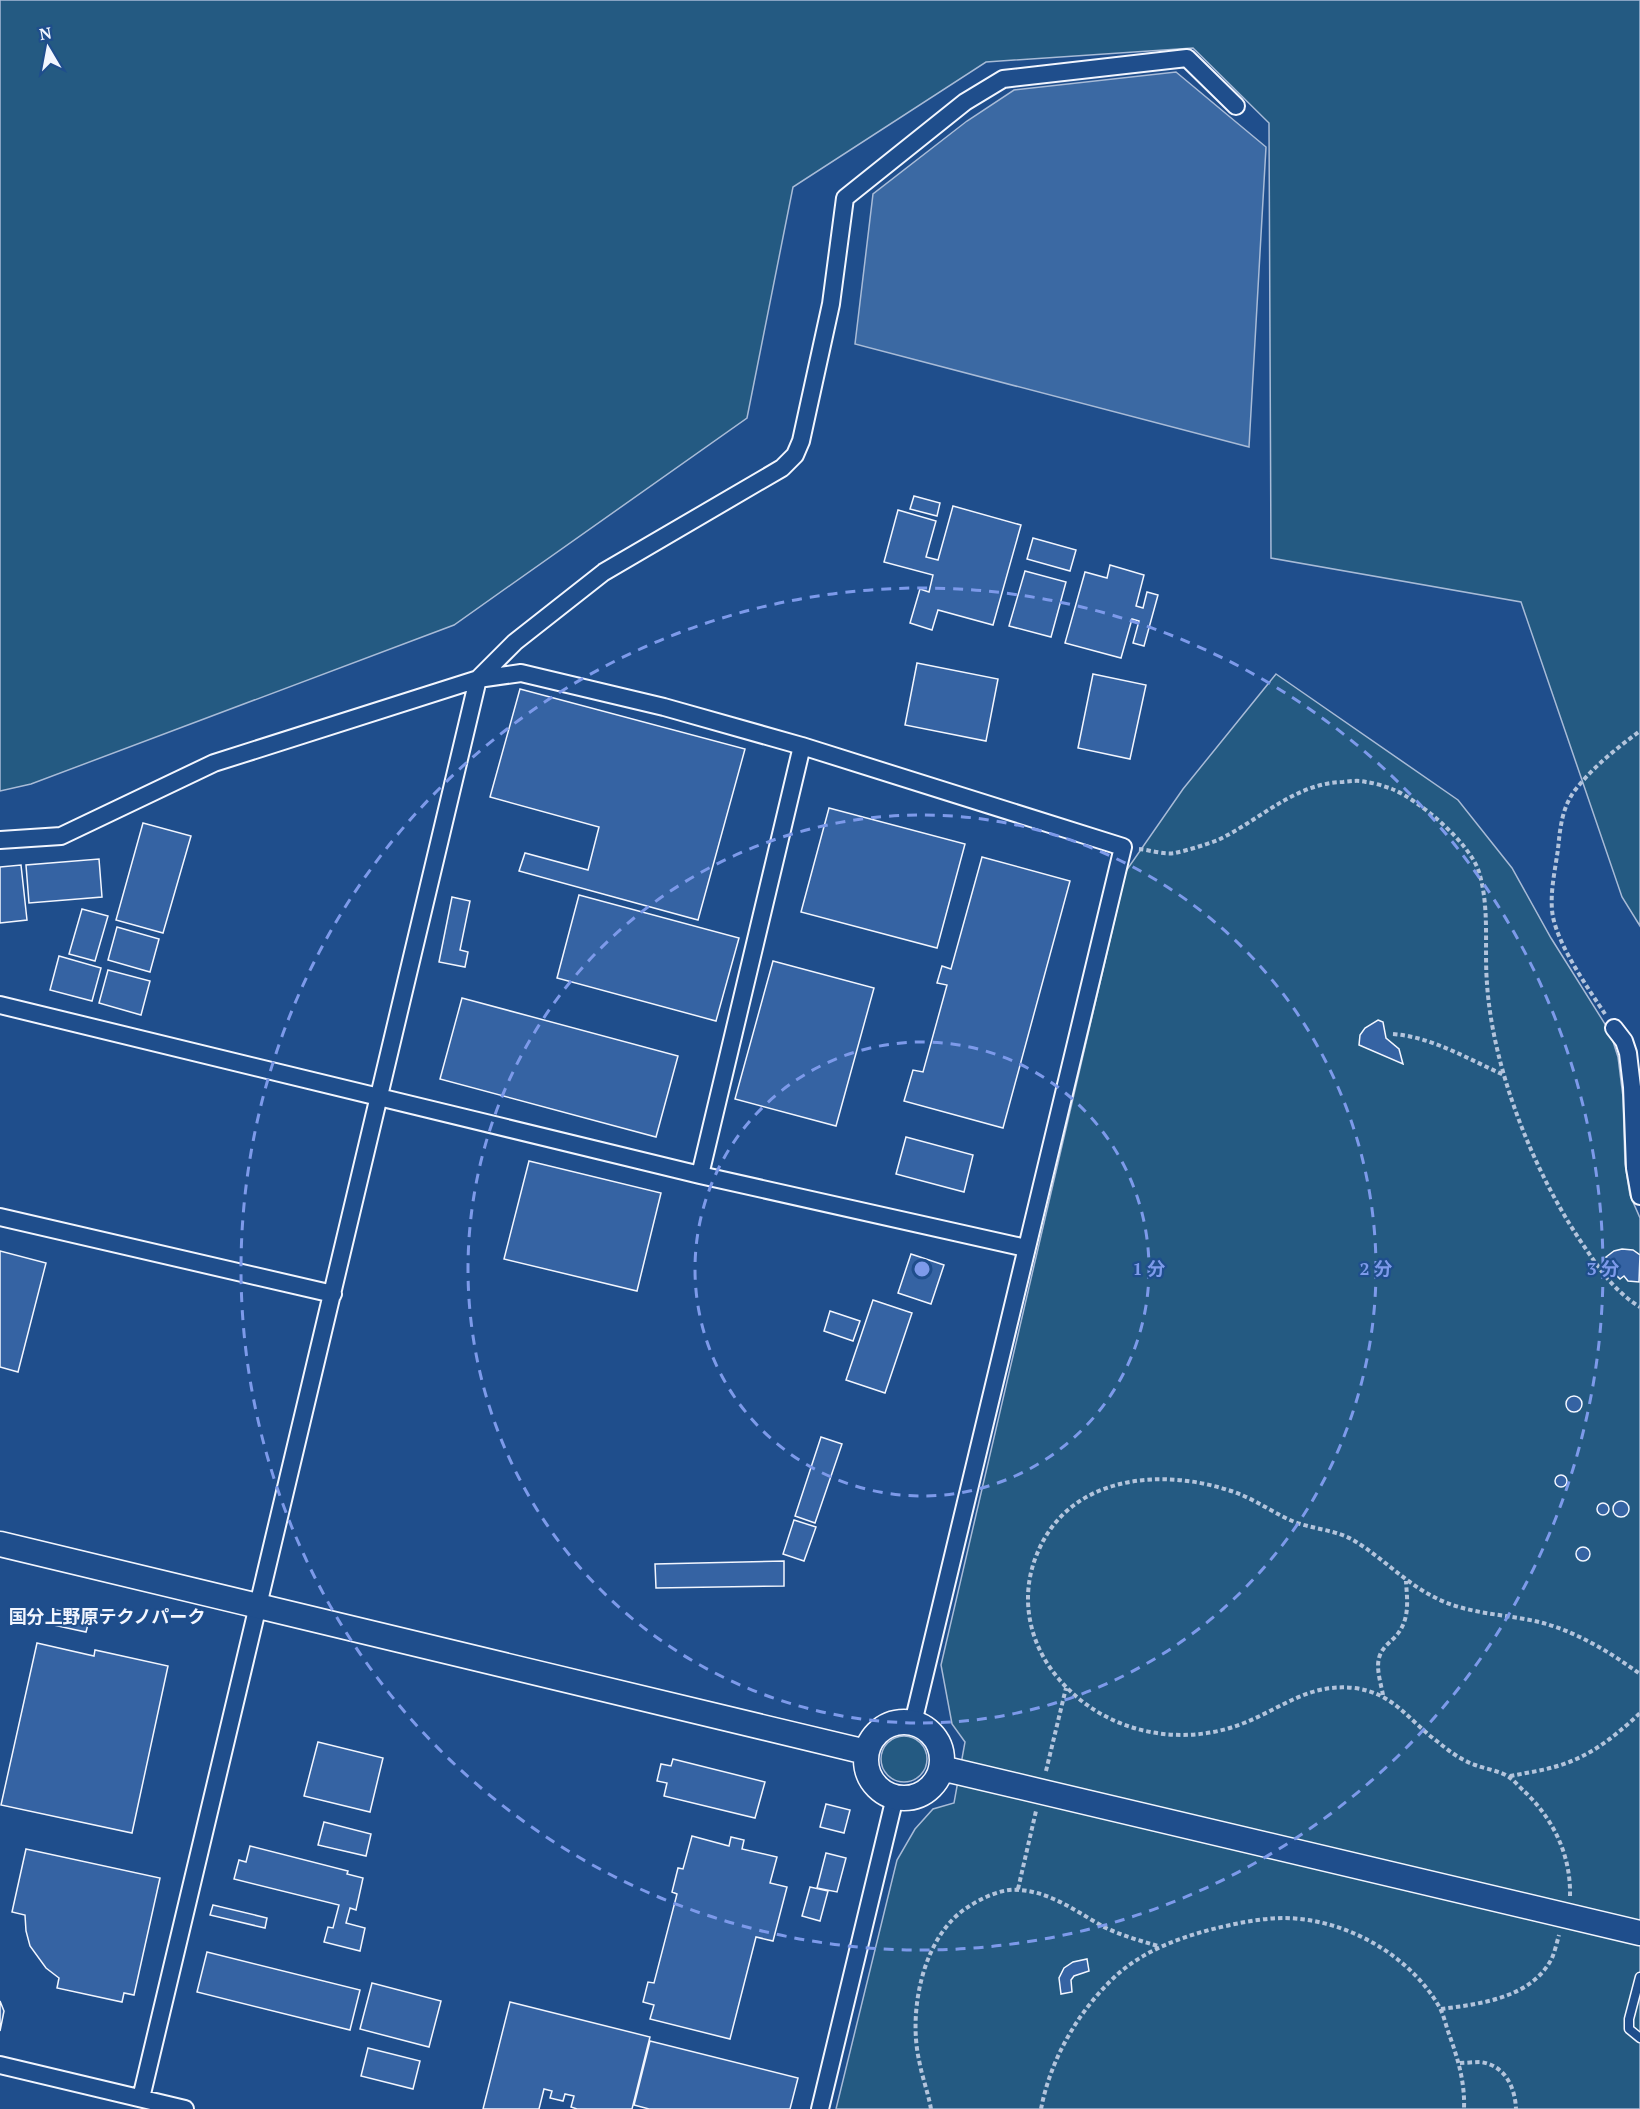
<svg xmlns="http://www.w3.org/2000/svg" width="1640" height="2109" font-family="'PT Serif','Noto Sans JP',serif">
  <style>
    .green { fill: #245a82; stroke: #a8bbd7; stroke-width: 1.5 }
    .water { fill: #3b69a3; stroke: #a8bbd7; stroke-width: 1.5 }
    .building { fill: #3563a3; stroke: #f2f6ff; stroke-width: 1.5 }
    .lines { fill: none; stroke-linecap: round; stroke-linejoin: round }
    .lane-casing { stroke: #f2f6ff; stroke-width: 11 }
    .street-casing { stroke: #f2f6ff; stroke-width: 20 }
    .secondary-casing { stroke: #f2f6ff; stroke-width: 27 }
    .path { stroke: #b3c4dc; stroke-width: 4; stroke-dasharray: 4.5 3; stroke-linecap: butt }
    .lane { stroke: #1f4e8c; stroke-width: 8 }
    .street { stroke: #1f4e8c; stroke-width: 16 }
    .secondary { stroke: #1f4e8c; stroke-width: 24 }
    .ring { fill: none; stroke: #7d9aea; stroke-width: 3; stroke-dasharray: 10 8 }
    .labels { text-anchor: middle; stroke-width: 4.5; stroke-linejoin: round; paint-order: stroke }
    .quarter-label { font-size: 18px; font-weight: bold; fill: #f2f6ff; stroke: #1f4e8c }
    .centre { fill: #7d9aea; stroke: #1f4e8c; stroke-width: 3 }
    .ring-label { font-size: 18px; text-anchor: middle; font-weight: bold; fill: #7d9aea; stroke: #1f4e8c; stroke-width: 4.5; stroke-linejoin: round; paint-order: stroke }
  </style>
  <rect width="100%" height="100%" fill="#1f4e8c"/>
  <path class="green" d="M0,0H1640V926L1622,897L1521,602L1271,558L1269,123L1193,48L986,62L793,187L747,418L454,625L31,784L0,791Z
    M1276,674L1458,800L1512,868L1551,938L1610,1032L1618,1057L1623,1097L1625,1164L1630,1195L1640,1218V2109H836L897,1860L915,1829L933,1809L954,1803L965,1742L952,1724L941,1665L1126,871L1183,789Z
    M881 1759a23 23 0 1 1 46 0a23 23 0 1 1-46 0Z"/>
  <path class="water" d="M1176,72L1266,147L1249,447L855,344L873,194L967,121L1014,90Z"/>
  <path class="building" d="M914,496L940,503L937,516L910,509Z
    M953,506L1021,525L993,625L938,610L932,630L910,623L920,589L929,592L933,575L884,562L898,510L936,521L926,557L938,560Z
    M1033,538L1076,550L1070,571L1027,559Z
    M1110,565L1144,575L1136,606L1143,608L1147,592L1158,595L1144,646L1133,643L1139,621L1132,619L1121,658L1065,643L1085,572L1107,578Z
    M1025,571L1066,582L1051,637L1009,626Z
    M917,663L998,679L986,741L905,725Z
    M1093,674L1146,685L1130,759L1078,748Z
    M520,689L745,749L698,920L519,871L525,853L588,870L599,827L490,797Z
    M829,808L965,844L937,948L801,912Z
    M143,823L191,836L163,933L116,920Z
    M982,857L1070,881L1003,1128L904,1101L913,1070L923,1072L947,985L937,983L942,966L951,969Z
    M99,859L102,897L29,903L26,865Z
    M21,865L27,920L0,923V867Z
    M579,895L739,938L716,1021L557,978Z
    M452,897L470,901L460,950L468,952L465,967L439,962Z
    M82,909L108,916L95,961L69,954Z
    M117,927L159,939L150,972L108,960Z
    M59,956L101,968L92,1001L50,990Z
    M773,961L874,988L836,1126L735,1099Z
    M108,970L150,981L141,1015L99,1003Z
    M462,998L678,1056L656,1137L440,1079Z
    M1378,1020L1383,1022L1386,1038L1399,1049L1403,1064L1359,1045L1360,1035L1365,1028Z
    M906,1137L973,1155L964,1192L896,1174Z
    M529,1161L661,1193L637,1291L504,1259Z
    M1622,1249L1633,1250L1640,1255L1639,1282L1628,1281L1624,1276L1620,1279L1610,1269L1614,1266L1606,1257L1614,1251Z
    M0,1251L46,1263L18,1372L0,1367Z
    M911,1254L944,1265L931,1304L898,1293Z
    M873,1300L912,1313L885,1393L846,1380Z
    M830,1311L860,1321L853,1341L824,1331Z
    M1566 1404a8 8 0 1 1 16 0a8 8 0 1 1-16 0Z
    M821,1437L842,1444L815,1523L795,1516Z
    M1555 1481a6 6 0 1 1 12 0a6 6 0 1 1-12 0Z
    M1613 1509a8 8 0 1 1 16 0a8 8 0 1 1-16 0Z
    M1597 1509a6 6 0 1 1 12 0a6 6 0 1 1-12 0Z
    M794,1520L816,1527L804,1561L783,1554Z
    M1576 1554a7 7 0 1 1 14 0a7 7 0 1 1-14 0Z
    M784,1561V1586L656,1588L655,1564Z
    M56,1610L90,1617L86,1632L53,1625Z
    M37,1643L94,1656L95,1650L168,1666L132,1833L1,1805Z
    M318,1742L383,1758L370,1812L304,1796Z
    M673,1759L765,1782L755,1818L664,1796L667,1783L657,1781L661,1764L671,1766Z
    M826,1804L850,1810L844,1833L820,1827Z
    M324,1822L371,1834L366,1856L318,1845Z
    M692,1836L729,1846L731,1837L744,1840L742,1849L777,1857L770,1883L787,1887L773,1941L756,1937L730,2039L650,2019L654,2005L643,2002L648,1982L654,1983L677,1894L672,1892L678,1868L683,1869Z
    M250,1846L348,1871L347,1874L363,1878L356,1910L350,1908L346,1923L365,1928L360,1951L324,1942L328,1927L333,1928L339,1905L234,1879L239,1860L246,1862Z
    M26,1849L160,1878L134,1995L124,1993L122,2002L57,1988L59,1978L46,1968L30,1946L26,1931L25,1915L12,1912Z
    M826,1853L846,1858L837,1892L817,1888Z
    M810,1887L828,1891L820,1921L802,1916Z
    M213,1905L267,1918L265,1928L210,1915Z
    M207,1952L360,1990L350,2030L197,1992Z
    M1087,1959L1089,1971L1074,1976L1071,1980L1072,1992L1061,1994L1059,1978L1064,1968L1073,1962Z
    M372,1983L441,2001L429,2047L360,2029Z
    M0,2001L4,2011L0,2031Z
    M510,2002L650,2037L632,2109H577L571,2107L574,2096L565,2094L563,2101L550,2098L552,2091L544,2089L539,2109H483Z
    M650,2041L798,2078L790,2109H649L634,2105Z
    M368,2048L420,2061L413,2089L361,2076Z"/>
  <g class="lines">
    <g class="lane-casing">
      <path id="lane" d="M1640,1977L1629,2019V2029L1640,2038"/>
    </g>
    <g class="street-casing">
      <path id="street" d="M0,840L61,836L214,763L478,679L521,673L664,707L802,746L1123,847L913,1723
        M0,1005L700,1175L1026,1248
        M1614,1028L1624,1041L1628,1053L1632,1087L1635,1168L1640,1196
        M700,1175L802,746
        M0,1217L333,1294
        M0,2065L185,2109
        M141,2098C253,1625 369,1153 478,679L515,642L604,572L782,468L795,455L801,441L831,304L845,198L965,102L1003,79L1187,58L1236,106
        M820,2109L895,1797"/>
    </g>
    <g class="secondary-casing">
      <path id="secondary" d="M0,1544L866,1752
        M866 1760a38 38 0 1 1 76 0a38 38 0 1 1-76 0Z
        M941,1768L1640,1933"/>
    </g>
    <path class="path" d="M1139,849C1150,850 1164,855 1175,853C1188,850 1205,845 1218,840C1260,820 1295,783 1343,782C1351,781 1359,780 1366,782C1374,783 1384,786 1392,789C1419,800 1470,843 1479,872C1490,909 1484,946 1487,984C1493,1073 1537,1180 1588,1252C1603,1274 1617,1293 1640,1307
      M1605,1014C1588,988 1559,947 1553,917C1549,896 1555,871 1558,849C1560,829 1562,806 1576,789C1594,766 1617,748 1640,731
      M1393,1034C1432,1037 1468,1059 1504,1075
      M1383,1695C1381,1684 1376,1669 1379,1658C1382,1646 1393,1641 1399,1632C1410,1616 1407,1599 1406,1581
      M1046,1771L1066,1688
      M1510,1776C1531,1772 1554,1769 1574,1760C1598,1750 1621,1731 1640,1713
      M1018,1889L1036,1811
      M1570,1896C1571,1856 1554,1820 1525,1792C1520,1788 1515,1781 1509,1777C1500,1771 1486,1769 1475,1765C1461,1760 1449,1751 1438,1742C1408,1720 1394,1693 1354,1688C1309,1683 1282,1708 1244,1723C1179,1749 1103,1732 1058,1678C1029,1644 1019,1597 1037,1554C1068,1476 1160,1467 1231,1491C1253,1498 1270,1511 1290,1520C1309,1529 1334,1529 1353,1540C1382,1557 1405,1583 1436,1598C1469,1615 1509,1614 1543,1623C1579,1633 1611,1653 1640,1674
      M1441,2009C1480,2004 1532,1998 1552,1958C1555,1951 1557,1942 1559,1935
      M1460,2063C1466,2063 1474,2062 1480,2062C1505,2065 1515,2087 1516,2109
      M931,2109C928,2092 922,2077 919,2060C908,2011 923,1935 968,1907C982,1898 1002,1888 1019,1890C1052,1892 1078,1913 1106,1928C1123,1936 1141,1941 1158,1946
      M1041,2109C1051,2057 1080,2008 1119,1973C1145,1951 1176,1939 1209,1930C1233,1924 1260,1918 1285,1918C1346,1919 1410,1955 1440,2008C1444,2016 1446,2026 1449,2034C1458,2059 1465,2082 1464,2109"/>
    <use href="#lane" class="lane"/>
    <use href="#street" class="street"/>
    <use href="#secondary" class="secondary"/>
  </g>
  <g class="ring">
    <circle cx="922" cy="1269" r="227"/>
    <circle cx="922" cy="1269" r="454"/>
    <circle cx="922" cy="1269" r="681"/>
  </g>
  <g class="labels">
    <g class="quarter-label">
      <text x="107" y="1623">国分上野原テクノパーク</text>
    </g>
  </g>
  <circle cx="922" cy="1269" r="9" class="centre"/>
  <g class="ring-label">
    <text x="1149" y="1275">1 分</text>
    <text x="1376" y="1275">2 分</text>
    <text x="1603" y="1275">3 分</text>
  </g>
  <g transform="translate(48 48) rotate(350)" stroke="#1f4e8c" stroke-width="4.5" paint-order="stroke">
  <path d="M0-4.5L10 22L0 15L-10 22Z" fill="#f2f6ff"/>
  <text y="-9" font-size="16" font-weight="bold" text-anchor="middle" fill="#f2f6ff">N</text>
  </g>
</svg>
